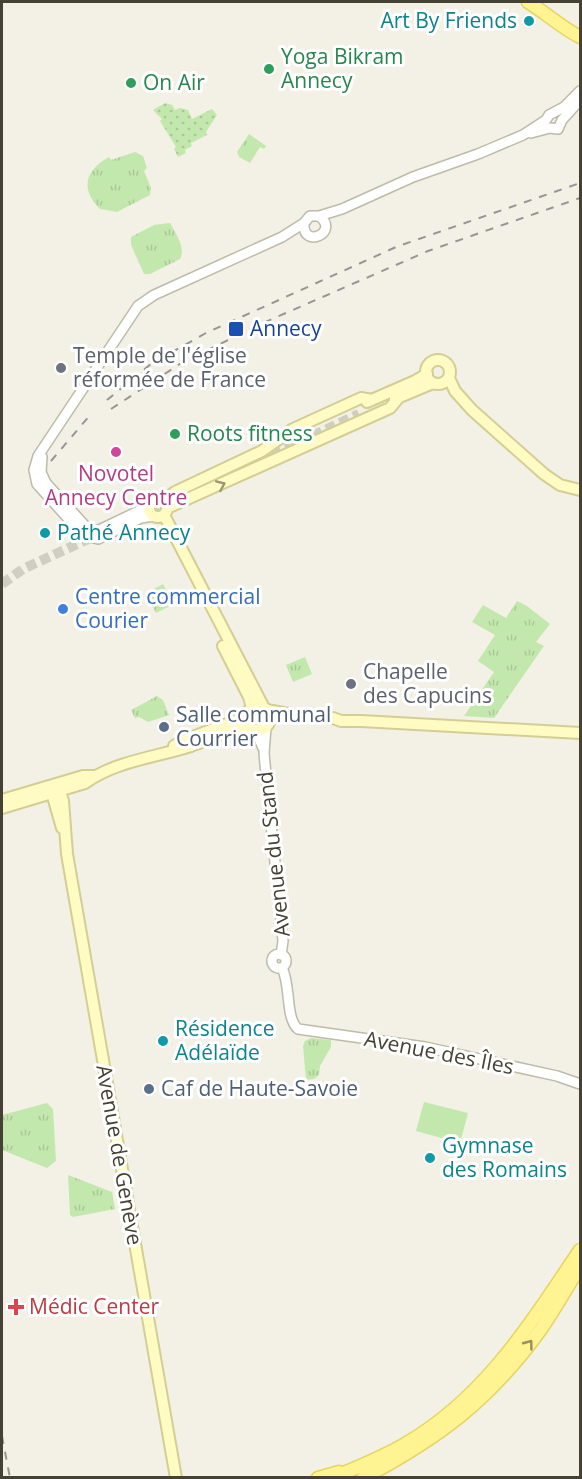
<svg xmlns="http://www.w3.org/2000/svg" width="582" height="1479" font-family="'Open Sans',sans-serif">
  <style>
    .grass { fill: url(#grass-dots) }
    .park { fill: url(#park-tufts) }
    .garden { fill: #c3e8ad }
    .lines { fill: none; stroke-linecap: round; stroke-linejoin: round }
    .secondary-tunnel { stroke: #d0cec2; stroke-width: 10; stroke-dasharray: 10 5; stroke-linecap: butt }
    .tertiary-casing { stroke: #bebba8; stroke-width: 12 }
    .secondary-casing { stroke: #d4ce94; stroke-width: 14 }
    .primary-casing { stroke: #e5d561; stroke-width: 15 }
    .tertiary { stroke: #fff; stroke-width: 9 }
    .secondary { stroke: #fffbc3; stroke-width: 10 }
    .primary { stroke: #fff392; stroke-width: 12 }
    .rail { stroke: #959595; stroke-width: 2; stroke-dasharray: 8 8; stroke-linecap: butt }
    .oneway { stroke: #999575 }
    .oneway2 { stroke: #99925f }
    .culture-dot { fill: #0f9aa8; stroke: #fff; stroke-width: 2 }
    .leisure-dot { fill: #2e9e5b; stroke: #fff; stroke-width: 2 }
    .transit-dot { fill: #1a4fb4; stroke: #fff; stroke-width: 2 }
    .worship-dot { fill: #6b7280; stroke: #fff; stroke-width: 2 }
    .hotel-dot { fill: #d1479c; stroke: #fff; stroke-width: 2 }
    .shop-dot { fill: #3f7fe0; stroke: #fff; stroke-width: 2 }
    .service-dot { fill: #5c6f8a; stroke: #fff; stroke-width: 2 }
    .health-dot { fill: #e0444e; stroke: #fff; stroke-width: 2 }
    .labels { text-anchor: middle; stroke-width: 6; stroke-linejoin: round; paint-order: stroke }
    .culture-label { font-size: 21px; fill: #0d838f; stroke: #fff; text-anchor: start }
    .leisure-label { font-size: 21px; fill: #27864d; stroke: #fff; text-anchor: start }
    .transit-label { font-size: 21px; fill: #164399; stroke: #fff; text-anchor: start }
    .worship-label { font-size: 21px; fill: #5b616d; stroke: #fff; text-anchor: start }
    .hotel-label { font-size: 21px; fill: #b23c85; stroke: #fff }
    .shop-label { font-size: 21px; fill: #366cbe; stroke: #fff; text-anchor: start }
    .service-label { font-size: 21px; fill: #4e5e75; stroke: #fff; text-anchor: start }
    .street-label { font-size: 21px; fill: #454235; stroke: #fff }
    .health-label { font-size: 21px; fill: #be3a42; stroke: #fff; text-anchor: start }
  </style>
  <defs>
    <pattern id="grass-dots" width="8" height="8" patternUnits="userSpaceOnUse" patternTransform="scale(1.5)"><rect width="8" height="8" fill="#c3e8ad"/><path d="M2 2h.1M6 6h.1" fill="none" stroke="#a9c895" stroke-width="1.8" stroke-linecap="round"/></pattern>
    <pattern id="park-tufts" width="24" height="20" patternUnits="userSpaceOnUse" patternTransform="scale(1.5)"><rect width="24" height="20" fill="#c3e8ad"/><path d="M3 7l-1-3M5 7V3M7 7l1-3M15 17l-1-3M17 17v-4M19 17l1-3" fill="none" stroke="#a9c895"/></pattern>
  </defs>
  <rect width="100%" height="100%" fill="#f3f1e5"/>
  <path class="grass" d="M165,103L172,105L175,110L180,108L188,110L192,119L212,109L217,115L206,132L207,135L191,143L192,146L185,150L186,153L178,157L174,149L176,147L160,121L162,119L153,110Z"/>
  <path class="park" d="M249,134L266,146L264,149L260,147L250,163L239,157L237,152Z
    M135,152L143,156L147,168L144,171L151,188L150,195L117,212L100,209C79,188 86,170 109,157L111,160Z
    M170,223C176,234 186,247 180,259L150,274H144L131,245V237L154,225Z
    M163,584L174,604L156,613L146,593Z
    M517,601L527,606L550,624L536,642L544,646L494,718L464,716L494,672L478,661L495,635L472,622L483,605L506,618Z
    M305,657L312,674L293,682L286,665Z
    M157,696L163,700L169,715L148,722L139,717L135,718L131,710Z
    M311,1038L331,1040V1047L320,1066L319,1075L314,1079L306,1080L303,1046L305,1041Z
    M47,1103L53,1109L56,1161L47,1168L2,1150V1115Z
    M68,1175L112,1192L115,1209L73,1217L70,1215Z"/>
  <path class="garden" d="M424,1102L468,1113L460,1143L416,1131Z"/>
  <g class="lines">
    <path class="secondary-tunnel" d="M272,455L359,414
      M167,502L251,464
      M136,518L174,501
      M2,584L23,569L97,535"/>
    <g class="tertiary-casing">
      <path id="tertiary" d="M531,133L550,128L558,129L562,120L579,101
        M304,223C302,250 341,232 319,216
        M42,457L41,472L46,483L89,530L97,531L149,506
        M153,516L141,518L98,539L83,535L37,484L34,470L38,456L138,306L154,295L282,237L304,223L310,216H319L342,209L413,177L478,154L523,135L546,120L549,115L564,107L580,91
        M266,727L264,753L266,775L283,941L281,955
        M255,730L263,748
        M272 961a7 7 0 1 1 14 0a7 7 0 1 1-14 0Z
        M282,968C291,984 285,1018 298,1029L425,1047L557,1076L580,1084"/>
    </g>
    <g class="secondary-casing">
      <path id="secondary" d="M426 372a12 12 0 1 1 24 0a12 12 0 1 1-24 0Z
        M449,378L455,391L472,410L544,474L560,485L580,490
        M395,399L433,383
        M367,402L415,381L427,374
        M149 508a9 9 0 1 1 18 0a9 9 0 1 1-18 0Z
        M164,501L175,492L262,451L293,429L361,398L372,400
        M167,508L390,408L400,396
        M164,515L264,708
        M223,646L249,697L252,708
        M246 718a12 12 0 1 1 24 0a12 12 0 1 1-24 0Z
        M267,710L299,716L333,718L341,721H361L580,733
        M174,746L187,739L246,717
        M53,785L60,791L63,801L67,854L176,1478
        M53,788L52,793L62,828
        M2,800L83,776H95
        M2,808L85,783C115,761 157,757 191,746C211,739 229,730 250,727"/>
    </g>
    <g class="primary-casing">
      <path id="primary" d="M528,2C546,13 562,28 580,37
        M318,1478L339,1472
        M332,1478C358,1467 384,1457 407,1443C486,1396 530,1324 580,1250
        M363,1478C439,1438 490,1400 541,1329C555,1309 567,1287 580,1267"/>
    </g>
    <use href="#tertiary" class="tertiary"/>
    <use href="#secondary" class="secondary"/>
    <use href="#primary" class="primary"/>
    <path class="rail" d="M107,400L151,364L206,333L396,247L580,183
      M111,409L183,362L263,323L428,251L580,198
      M51,461L91,414
      M2,1436L10,1478"/>
  </g>
  <defs><path id="oneway-chevron" d="M-2-3.5L2.5 0L-2 3.5" fill="none" stroke-width="1.6" stroke-linecap="round" stroke-linejoin="round" transform="scale(1.5)"/></defs>
  <use class="oneway" href="#oneway-chevron" transform="translate(221 485) rotate(-23)"/>
  <use class="oneway2" href="#oneway-chevron" transform="translate(529 1344) rotate(-53)"/>
  <g class="culture-dot">
    <circle cx="529" cy="21" r="6"/>
    <circle cx="45" cy="533" r="6"/>
    <circle cx="163" cy="1041" r="6"/>
    <circle cx="430" cy="1158" r="6"/>
  </g>
  <g class="leisure-dot">
    <circle cx="269" cy="69" r="6"/>
    <circle cx="131" cy="83" r="6"/>
    <circle cx="175" cy="434" r="6"/>
  </g>
  <rect class="transit-dot" x="228" y="321" width="16" height="16" rx="3"/>
  <g class="worship-dot">
    <circle cx="61" cy="368" r="6"/>
    <circle cx="351" cy="684" r="6"/>
  </g>
  <circle class="hotel-dot" cx="116" cy="452" r="6"/>
  <circle class="shop-dot" cx="63" cy="609" r="6"/>
  <g class="service-dot">
    <circle cx="164" cy="727" r="6"/>
    <circle cx="149" cy="1089" r="6"/>
  </g>
  <path class="health-dot" d="M13 1298h6v6h6v6h-6v6h-6v-6h-6v-6h6z"/>
  <g class="labels">
    <g class="culture-label">
      <text x="517" y="28" text-anchor="end">Art By Friends</text>
      <text x="57" y="540">Pathé Annecy</text>
      <text x="175" y="1036">Résidence<tspan x="175" dy="24">Adélaïde</tspan></text>
      <text x="442" y="1153">Gymnase<tspan x="442" dy="24">des Romains</tspan></text>
    </g>
    <g class="leisure-label">
      <text x="281" y="64">Yoga Bikram<tspan x="281" dy="24">Annecy</tspan></text>
      <text x="143" y="90">On Air</text>
      <text x="187" y="441">Roots fitness</text>
    </g>
    <g class="transit-label">
      <text x="250" y="336">Annecy</text>
    </g>
    <g class="worship-label">
      <text x="73" y="363">Temple de l'église<tspan x="73" dy="24">réformée de France</tspan></text>
      <text x="363" y="679">Chapelle<tspan x="363" dy="24">des Capucins</tspan></text>
    </g>
    <g class="hotel-label">
      <text x="116" y="481">Novotel<tspan x="116" dy="24">Annecy Centre</tspan></text>
    </g>
    <g class="shop-label">
      <text x="75" y="604">Centre commercial<tspan x="75" dy="24">Courier</tspan></text>
    </g>
    <g class="service-label">
      <text x="176" y="722">Salle communal<tspan x="176" dy="24">Courrier</tspan></text>
      <text x="161" y="1096">Caf de Haute-Savoie</text>
    </g>
    <g class="street-label">
      <text transform="translate(274 854) rotate(-96)" y="7">Avenue du Stand</text>
      <text transform="translate(439 1053) rotate(11)" y="7">Avenue des Îles</text>
      <text transform="translate(119 1155) rotate(80)" y="7">Avenue de Genève</text>
    </g>
    <g class="health-label">
      <text x="29" y="1314">Médic Center</text>
    </g>
  </g>
  <rect width="582" height="1479" fill="none" stroke="#454235" stroke-width="6"/>
</svg>
